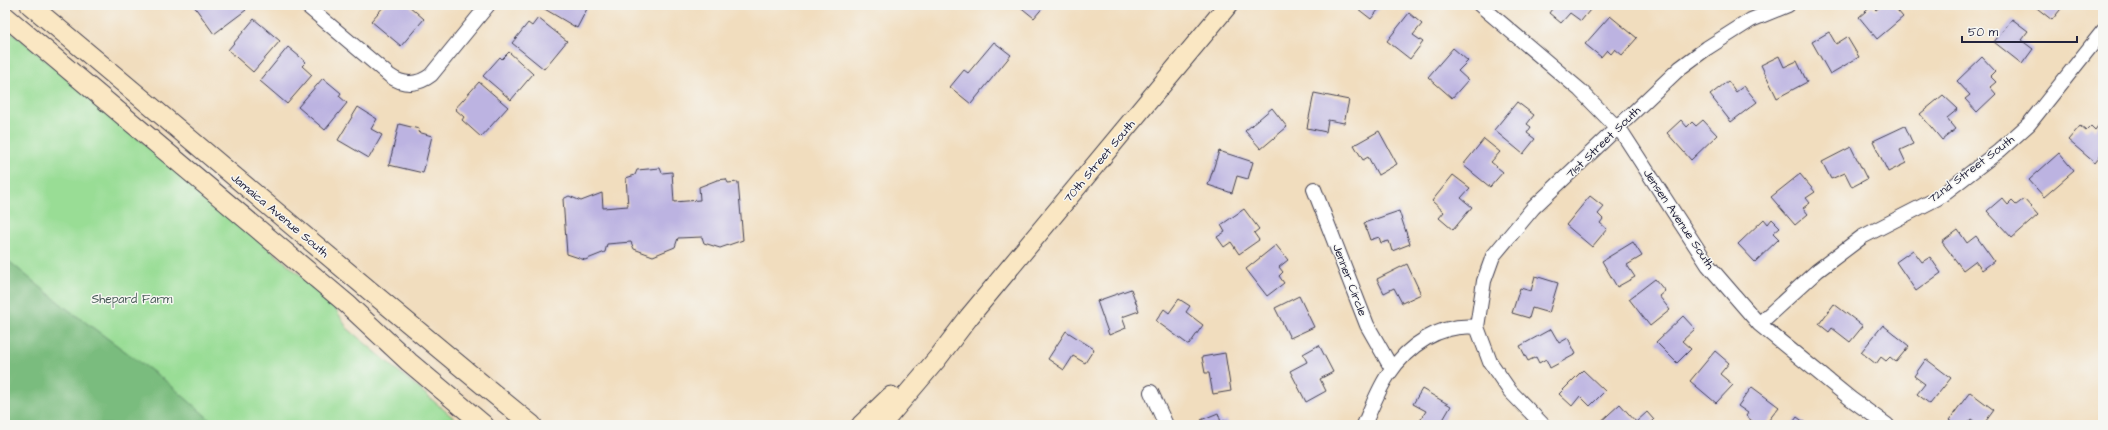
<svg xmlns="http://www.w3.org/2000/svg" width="2108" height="430" font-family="'Architects Daughter',sans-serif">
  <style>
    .green { fill: #99dd95; stroke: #5e8068 }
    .forest { fill: #7abc7e; stroke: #4e6f5c }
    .building { fill: #bcb3e1 }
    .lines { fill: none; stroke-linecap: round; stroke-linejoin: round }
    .street-casing { stroke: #413e4f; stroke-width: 16 }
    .secondary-casing { stroke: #413e4f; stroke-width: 21 }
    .street { stroke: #fff; stroke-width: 14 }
    .secondary { stroke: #fae7c3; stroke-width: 19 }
    .labels { text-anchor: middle; stroke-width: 3; stroke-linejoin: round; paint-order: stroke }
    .street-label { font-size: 12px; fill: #22223b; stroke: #f6f6f2 }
    .park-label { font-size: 12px; fill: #465a56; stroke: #f6f6f2 }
  </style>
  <rect width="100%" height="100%" fill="#f6f6f2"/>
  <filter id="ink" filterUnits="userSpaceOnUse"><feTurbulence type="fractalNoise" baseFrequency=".025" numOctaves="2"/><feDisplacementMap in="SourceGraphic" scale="8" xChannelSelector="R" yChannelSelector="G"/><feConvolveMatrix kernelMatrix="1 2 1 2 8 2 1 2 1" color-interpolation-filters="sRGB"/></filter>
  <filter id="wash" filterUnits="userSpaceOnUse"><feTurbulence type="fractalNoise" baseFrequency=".012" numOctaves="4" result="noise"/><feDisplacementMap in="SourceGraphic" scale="16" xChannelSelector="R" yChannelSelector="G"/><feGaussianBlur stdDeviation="0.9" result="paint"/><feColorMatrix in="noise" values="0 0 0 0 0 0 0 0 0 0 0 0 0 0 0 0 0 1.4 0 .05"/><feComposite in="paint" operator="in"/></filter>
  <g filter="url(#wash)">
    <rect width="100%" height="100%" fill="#f1ddbe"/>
    <path class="green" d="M5,26L331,301L347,328L462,425H5Z"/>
    <path class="forest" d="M5,258L66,308L167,382L216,425H5Z"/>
    <g id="blocks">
      <path class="building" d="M196,5H242L246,10L214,34L194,6Z
        M385,5H408L424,19L401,46L371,21Z
        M545,5H589L577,28L543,8Z
        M1018,5H1045L1034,18Z
        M1353,5H1382L1371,19Z
        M1555,5H1594L1581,21L1570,13L1561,23L1549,13Z
        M1882,5H1893L1903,17L1877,39L1859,17L1872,6L1876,10Z
        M2033,5H2064L2052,20Z
        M1409,13L1422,24L1413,35L1423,42L1410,59L1387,41Z
        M1610,16L1637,38L1622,55L1615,49L1611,54L1607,50L1601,57L1585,44Z
        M538,18L567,41L544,69L512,43L528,23L532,26Z
        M254,19L280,41L253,72L228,50Z
        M2012,19L2028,31L2021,40L2033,49L2022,64L1994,42Z
        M1829,32L1836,44L1847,37L1859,57L1830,74L1812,42Z
        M994,42L1011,55L971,104L950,87L964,70L968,73Z
        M288,47L306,62L302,66L312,75L287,104L260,81Z
        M1453,48L1468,61L1458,71L1468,80L1452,98L1428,77Z
        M509,52L533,74L511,100L483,76L500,57L502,59Z
        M1779,56L1784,67L1797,61L1807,82L1777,98L1761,65Z
        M1982,57L1995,71L1990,76L1996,82L1990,87L1996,94L1977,112L1965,99L1970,95L1957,81Z
        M323,78L341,93L339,96L347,103L325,130L298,107Z
        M1728,81L1736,92L1744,86L1757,102L1731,122L1710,95Z
        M479,82L508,107L481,137L462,120L464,117L455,109Z
        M1314,93L1349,100L1344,123L1328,120L1326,132L1307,128Z
        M1943,95L1958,109L1947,118L1956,129L1942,140L1920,114Z
        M1517,102L1534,115L1527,124L1531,127L1527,133L1535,139L1523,154L1494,130Z
        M358,107L377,119L371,129L382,135L369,158L338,140Z
        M1272,108L1287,127L1261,149L1245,131Z
        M1681,120L1687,127L1692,122L1696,126L1703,120L1717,135L1691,160L1667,133Z
        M2101,122L2103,123V153L2095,163L2068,140L2080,126L2086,131L2091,126L2095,130Z
        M399,124L419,129L418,132L432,136L423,173L389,165Z
        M1905,126L1913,144L1900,150L1906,163L1888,172L1873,141Z
        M1379,131L1397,164L1378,175L1368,157L1363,160L1354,145Z
        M1484,139L1500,152L1491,162L1503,172L1490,187L1463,165Z
        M1851,147L1867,179L1852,187L1845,173L1831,179L1822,162Z
        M1219,151L1253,162L1248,179L1237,176L1232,193L1208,185Z
        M2059,153L2074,171L2044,197L2029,180Z
        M660,168L662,173L672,172L674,202L700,200L699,187L717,180L726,179L728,183L738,182L743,240L720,248L704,243L702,237L678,238L675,247L653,256L634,249L631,242L607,244L605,252L585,260L567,254L563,199L569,196L581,201L602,193L603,208L628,206L626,178L635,175L637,170Z
        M1800,174L1815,192L1806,198L1810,203L1803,208L1808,214L1795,225L1771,197Z
        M1453,175L1470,188L1461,198L1472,207L1453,230L1439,218L1444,212L1432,201Z
        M1590,196L1604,207L1598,214L1603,219L1600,223L1607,229L1592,247L1566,225Z
        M2002,198L2008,205L2012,201L2016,205L2024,199L2038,215L2012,238L1987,211Z
        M1244,209L1259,229L1254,233L1259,240L1239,254L1231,242L1224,247L1217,237L1225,232L1221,225Z
        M1399,211L1410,244L1392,251L1389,241L1381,243L1379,237L1370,240L1364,223Z
        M1764,219L1768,224L1772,219L1780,227L1773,233L1779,239L1755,262L1738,244Z
        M1958,230L1967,243L1976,236L1994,261L1982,270L1975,261L1963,270L1942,242Z
        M1633,242L1642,256L1627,265L1635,277L1617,287L1602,261Z
        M1276,245L1288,260L1279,267L1283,272L1279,276L1284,283L1267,296L1246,269Z
        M1913,250L1922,262L1930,257L1941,273L1916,291L1896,262Z
        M1407,264L1421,294L1402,303L1394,288L1384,293L1377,279Z
        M1535,276L1558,283L1549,313L1532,308L1529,318L1512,313L1520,288L1531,291Z
        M1655,279L1665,291L1659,296L1670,310L1650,326L1629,299Z
        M1131,289L1139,311L1122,317L1126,328L1109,335L1097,301Z
        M1299,296L1314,327L1290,338L1275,308Z
        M1179,299L1190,306L1186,312L1203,325L1189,345L1156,321L1164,309L1169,313Z
        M1834,304L1863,326L1850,342L1832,328L1829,332L1819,324Z
        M1683,316L1695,329L1682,341L1691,349L1677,363L1656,342Z
        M1883,325L1909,346L1896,362L1890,357L1886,361L1881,357L1876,364L1861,352Z
        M1551,329L1559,343L1568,338L1576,354L1550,368L1546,359L1539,363L1536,357L1528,361L1520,346Z
        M1066,331L1094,349L1085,363L1073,356L1064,370L1048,359Z
        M1319,345L1333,372L1320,379L1326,391L1306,402L1290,371L1307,362L1303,354Z
        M1715,351L1729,363L1720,374L1733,385L1716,403L1690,381Z
        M1225,353L1231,391L1213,394L1209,373H1205L1202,357Z
        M1926,359L1951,378L1930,404L1917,394L1925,384L1914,376Z
        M1583,370L1605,391L1590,406L1580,396L1572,406L1559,394Z
        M1752,387L1779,407L1765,425H1757L1746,416L1748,413L1738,406Z
        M1422,389L1451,406L1440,425L1418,424L1426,411L1413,404Z
        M1970,392L1994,410L1983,425H1979L1971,419L1966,425H1956L1949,420Z
        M1620,404L1636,422L1647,412L1654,420L1649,425H1597Z
        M1218,413L1221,422L1227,420L1229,425H1204L1201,420Z
        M1797,417L1808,425H1791Z"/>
    </g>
  </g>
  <g filter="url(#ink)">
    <use href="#blocks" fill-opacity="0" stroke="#413e4f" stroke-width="1"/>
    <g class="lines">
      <g class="street-casing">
        <path id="street" d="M306,5L390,76C404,86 418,85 431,75L488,5
          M1480,5L1580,90L1623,134L1708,265L1759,324L1851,399L1887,425
          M1314,189L1367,325L1392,369
          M1759,324L1817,271L1862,237L1938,198L1999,151L2029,124L2103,31
          M1477,327L1484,281L1493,256L1533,208L1680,68L1707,48L1751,20L1788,5
          M1477,327L1490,362L1510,391L1543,425
          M1151,392L1166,425
          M1364,425C1371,409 1378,390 1388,375C1408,345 1440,323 1477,327"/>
      </g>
      <g class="secondary-casing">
        <path id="secondary" d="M30,5C198,144 362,287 532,425
          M5,16L347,304L409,362L484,425
          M861,425L891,396
          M881,425L937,359L969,317L1228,5"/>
      </g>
      <use href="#street" class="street"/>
      <use href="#secondary" class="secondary"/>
    </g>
  </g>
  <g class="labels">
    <g class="street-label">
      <text transform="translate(1603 142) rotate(-44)" y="4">71st Street South</text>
      <text transform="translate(1099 161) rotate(-50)" y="4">70th Street South</text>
      <text transform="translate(1971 169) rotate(-37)" y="4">72nd Street South</text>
      <text transform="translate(280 215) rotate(40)" y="4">Jamaica Avenue South</text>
      <text transform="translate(1679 219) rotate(56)" y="4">Jensen Avenue South</text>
      <text transform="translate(1350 280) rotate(69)" y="4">Jenner Circle</text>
    </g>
    <g class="park-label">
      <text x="132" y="303">Shepard Farm</text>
    </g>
  </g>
  <rect width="2108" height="430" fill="none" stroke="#f6f6f2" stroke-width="20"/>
  <path d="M1962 36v6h115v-6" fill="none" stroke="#22223b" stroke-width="2"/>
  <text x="1968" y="36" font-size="12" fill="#22223b" stroke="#f6f6f2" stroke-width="3" paint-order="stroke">50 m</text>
</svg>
